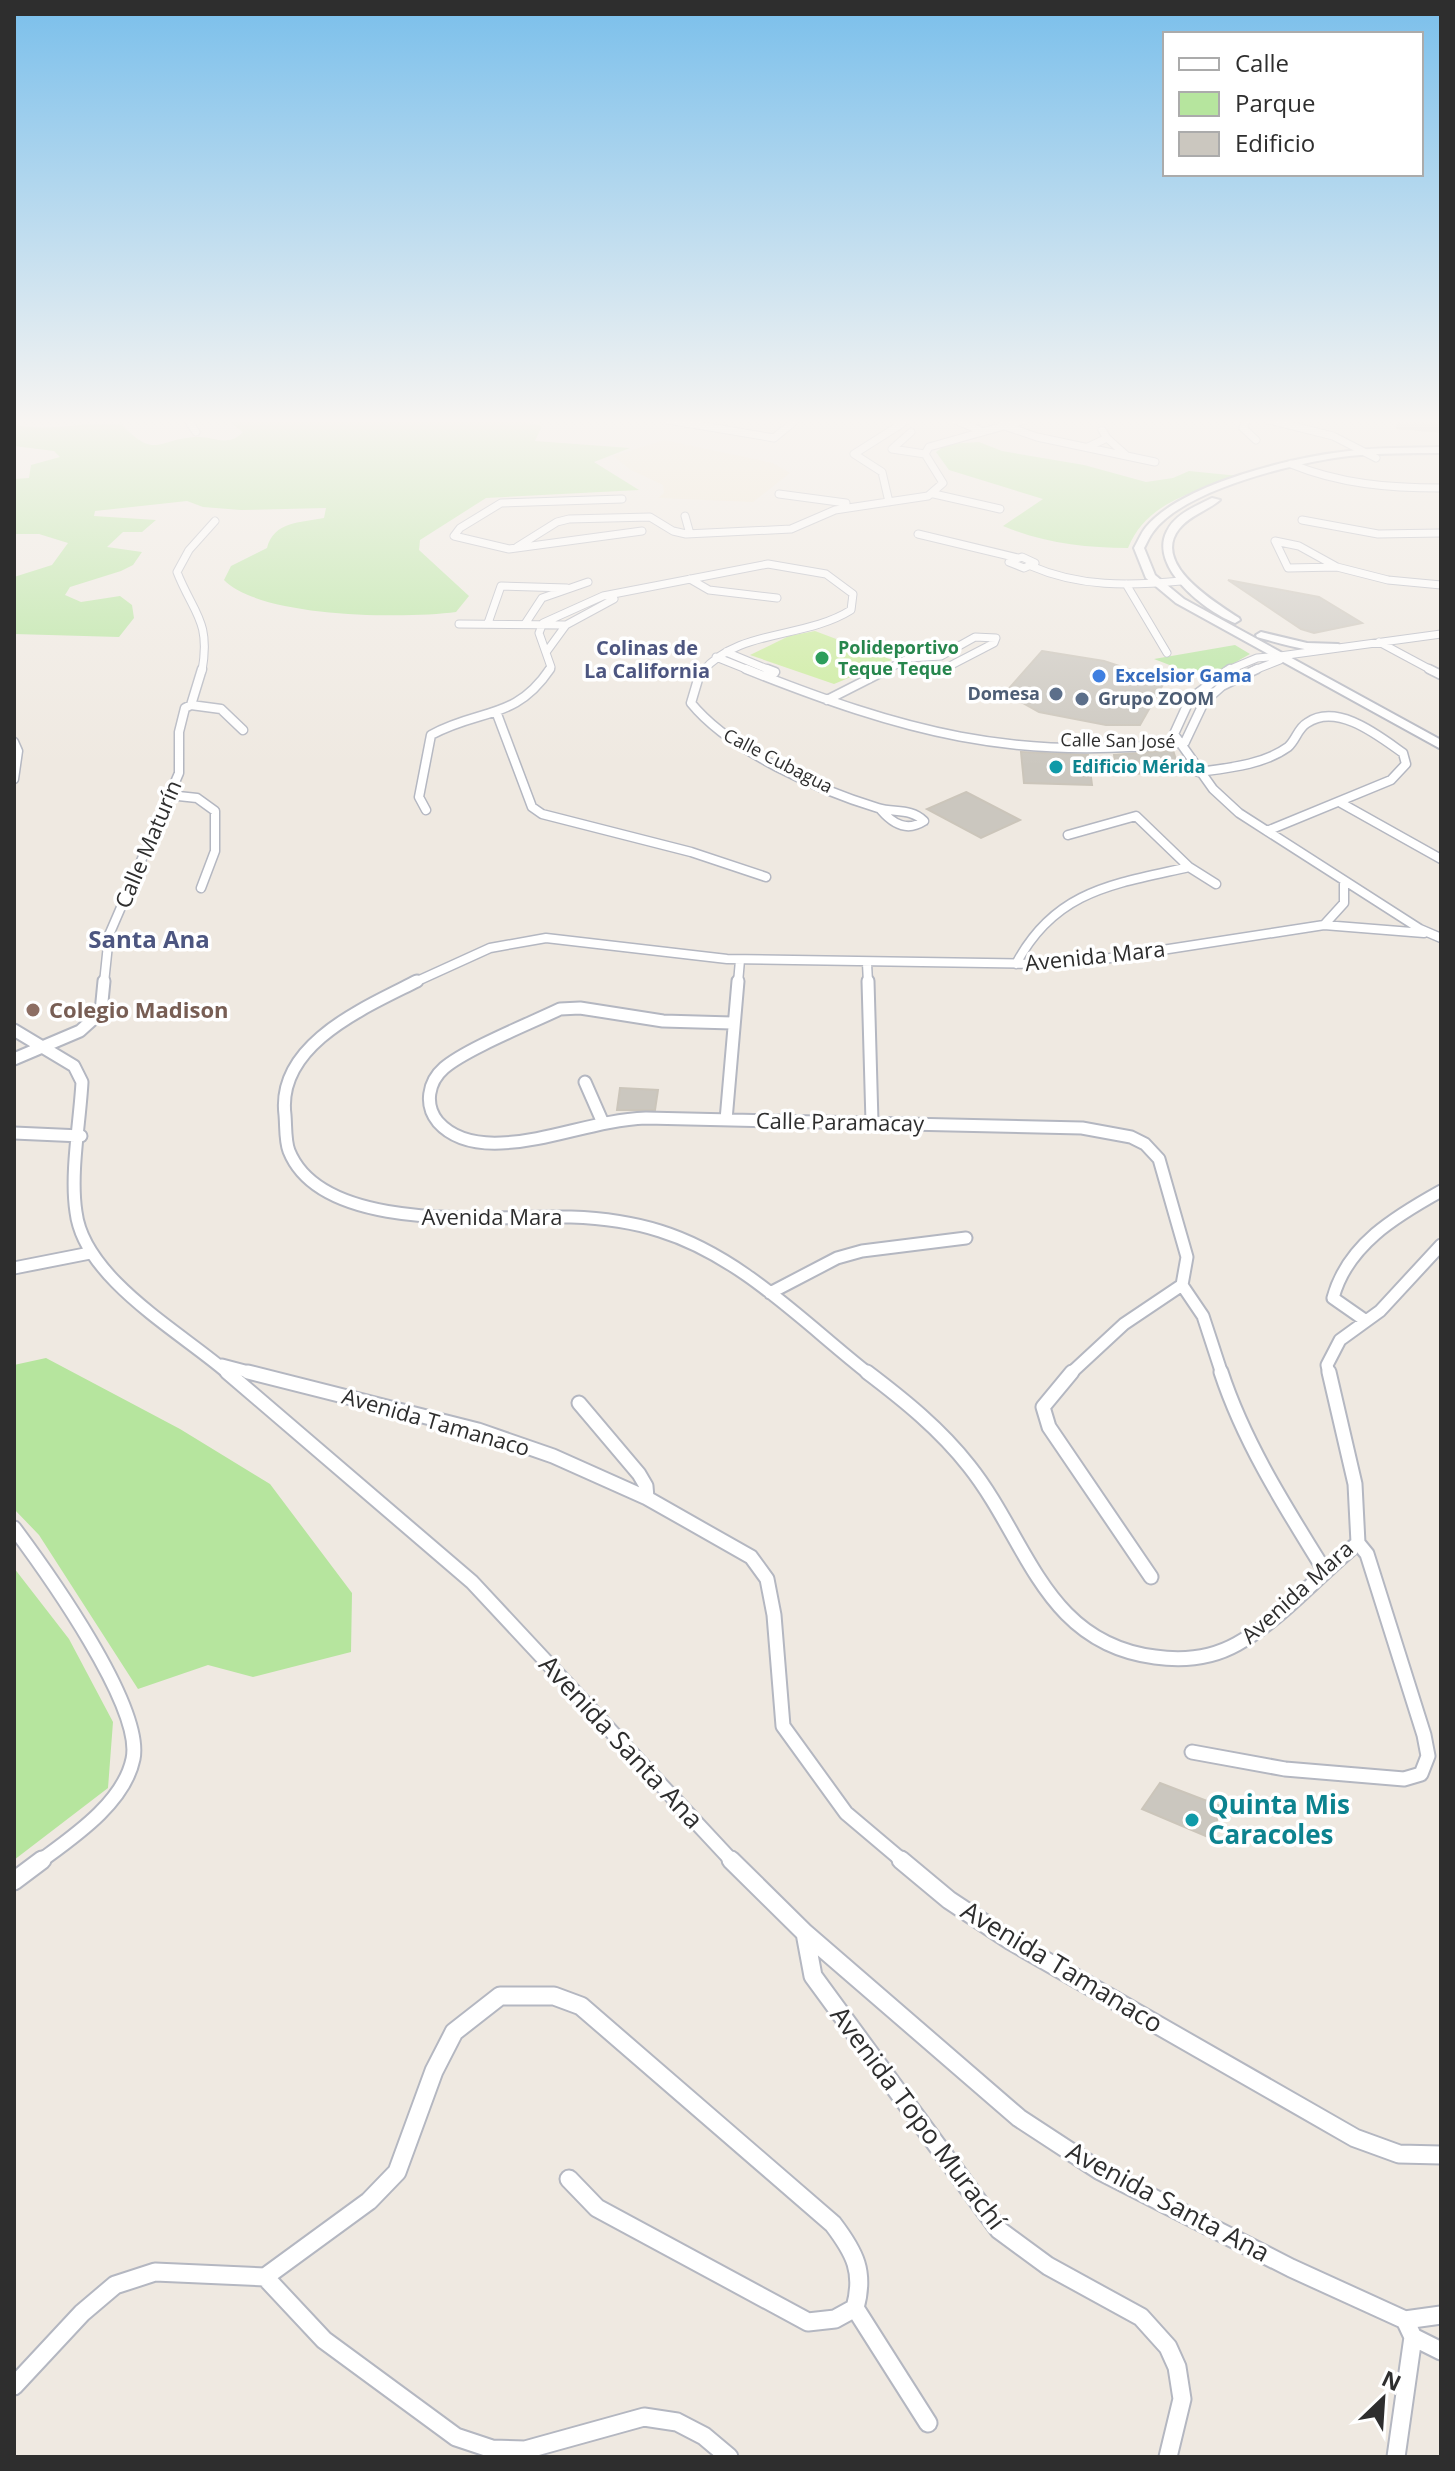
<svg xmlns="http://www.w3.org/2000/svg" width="1455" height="2471" font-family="'Open Sans',sans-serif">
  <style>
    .education { fill: #f0e6d1 }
    .green { fill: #b6e59e }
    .pitch { fill: #c9ec9a }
    .building { fill: #cbc7bf; stroke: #cbc5ba; stroke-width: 2 }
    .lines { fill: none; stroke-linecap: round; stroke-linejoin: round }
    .street-far4-casing { stroke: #b4b7c1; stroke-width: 9 }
    .street-far3-casing { stroke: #b4b7c1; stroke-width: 11 }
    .street-far2-casing { stroke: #b4b7c1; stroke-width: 15 }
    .street-far1-casing { stroke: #b4b7c1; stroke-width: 17 }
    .street-casing { stroke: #b4b7c1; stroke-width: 21 }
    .secondary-casing { stroke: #b4b7c1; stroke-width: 4 }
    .street-far4 { stroke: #fff; stroke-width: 7 }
    .street-far3 { stroke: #fff; stroke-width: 8 }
    .street-far2 { stroke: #fff; stroke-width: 11 }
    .street-far1 { stroke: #fff; stroke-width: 13 }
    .street { stroke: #fff; stroke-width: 17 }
    .secondary { fill: #fff; fill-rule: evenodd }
    .leisure-dot { fill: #2e9e5b; stroke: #fff; stroke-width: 3 }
    .shop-dot { fill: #3f7fe0; stroke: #fff; stroke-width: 3 }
    .service-dot { fill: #5c6f8a; stroke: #fff; stroke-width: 3 }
    .culture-dot { fill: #0f9aa8; stroke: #fff; stroke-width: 3 }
    .education-dot { fill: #8d6e63; stroke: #fff; stroke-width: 3 }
    .labels { text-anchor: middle; stroke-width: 7; stroke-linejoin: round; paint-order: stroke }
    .far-leisure-label { font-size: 18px; font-weight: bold; fill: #27864d; stroke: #fff; text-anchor: start }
    .far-shop-label { font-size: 18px; font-weight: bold; fill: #366cbe; stroke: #fff; text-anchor: start }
    .far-service-label { font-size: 18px; font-weight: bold; fill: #4e5e75; stroke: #fff; text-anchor: end }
    .far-street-label { font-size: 18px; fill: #2e2e2e; stroke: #fff }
    .far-culture-label { font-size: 18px; font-weight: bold; fill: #0d838f; stroke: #fff; text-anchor: start }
    .far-neighbourhood-label { font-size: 20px; font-weight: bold; fill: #4d5680; stroke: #fff }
    .street-label { font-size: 22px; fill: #2e2e2e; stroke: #fff }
    .education-label { font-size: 22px; font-weight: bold; fill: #785e54; stroke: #fff; text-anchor: start }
    .neighbourhood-label { font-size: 24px; font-weight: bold; fill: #4d5680; stroke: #fff }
    .near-street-label { font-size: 26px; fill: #2e2e2e; stroke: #fff }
    .near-culture-label { font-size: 26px; font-weight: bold; fill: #0d838f; stroke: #fff; text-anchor: start }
  </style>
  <rect width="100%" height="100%" fill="#efe9e1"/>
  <path class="education" d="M664,440L773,463L790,473L753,502L658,498L664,493L663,485L631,470L613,456Z"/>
  <path class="green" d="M235,420H517L542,426L535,441L630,448L594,462L639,490L486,498L420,540L419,550L469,596L456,612C405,619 261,618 224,580L231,566L267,548C274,521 300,523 324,518L326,508L241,510L203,507L187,501L95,511L94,516L156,520L142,532H123L107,547L142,552L133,565L121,571L70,587L65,595L81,602L120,596L132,605L134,618L119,637L14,634V577L52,565L68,543L39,534H14V479L29,478L31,465L60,457L54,451L14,446V425C53,432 84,421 122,425C156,460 157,439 196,437C214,436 228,448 243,432L232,424Z
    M979,442L1002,451L1084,465L1146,482L1173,478L1189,471L1239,476C1195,492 1147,501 1128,548C1084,548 1043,543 1003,526L1043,499L949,470L936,452L947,444Z
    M1235,645L1250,654L1206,679L1154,659Z
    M46,1358L180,1429L270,1484L352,1593L351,1652L253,1677L208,1665L138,1689L39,1535L14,1509V1365Z
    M14,1568L69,1639L113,1722L108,1788L14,1860Z"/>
  <path class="pitch" d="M815,631L892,660L834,684L750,655L789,636Z"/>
  <path class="building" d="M1398,420H1441V432L1397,428Z
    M1228,580L1319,597L1362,623L1314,633L1301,629Z
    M1042,651L1104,661L1165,681L1140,725H1106L1039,712L1005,693Z
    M1173,750L1180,773L1117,774L1114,755Z
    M1021,752L1088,755L1092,785L1024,783Z
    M966,792L1020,820L981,838L927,809Z
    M620,1088L658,1090L655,1110H617Z
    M1160,1783L1220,1806L1213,1839L1142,1809Z"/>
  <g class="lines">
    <g class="street-far4-casing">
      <path id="street-far4" d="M188,420L196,432
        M668,420L774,438L796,420
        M955,420L979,430
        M1247,420L1243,428L1256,440
        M1269,420L1333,436L1376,458
        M1002,425L1037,437L1155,462
        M911,432L892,449L925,454
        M1107,438L1127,456
        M1088,447L1107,438L1102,430
        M1291,464C1340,484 1389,488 1441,488
        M779,494L846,503
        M934,494L1000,509
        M622,499L501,503L460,528L454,536L509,549L642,531
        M889,502L882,472L854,454L903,423
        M685,516L690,534
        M1302,520L1378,534L1441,533
        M918,534L1018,558
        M1275,541L1299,546L1337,567L1288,568Z
        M517,547L557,522L569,519L650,517L673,531L686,534L791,529L835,510L928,496L943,483L925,454L929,447L1025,420
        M1022,557L1035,563L1024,568L1009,562Z
        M1031,566C1079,587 1129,586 1181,581
        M1337,567L1388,580L1441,585
        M690,579L709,590L777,598
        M1126,584L1167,653
        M488,623L501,586L567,588
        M459,624L566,625
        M525,624L542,598L588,582
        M1379,642L1433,671
        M547,651L566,625L614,599
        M726,652L772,671
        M716,657L751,671
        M202,671C211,620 193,613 177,572L189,550L215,521
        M548,671L551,667L539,633L543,623L603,596L768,564L826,574L853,594L851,610C805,639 738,629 703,671
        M884,671L909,658L941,656L975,637L996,638L994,643L940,671
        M1226,671L1257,658L1280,656
        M1252,671L1280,660V656L1441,634"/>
    </g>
    <g class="street-far3-casing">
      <path id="street-far3" d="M705,669L699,676L691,703C730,751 819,790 878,808C894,813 911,808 924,821C907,832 893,824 881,810
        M746,669C902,731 1015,763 1185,742
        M767,669L775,672
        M1230,669L1190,699L1174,734L1213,789L1239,813L1420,929L1441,938
        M1429,669L1441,675
        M940,671L944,669
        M827,700L888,669
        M191,705L221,709L243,730
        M497,714L532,807L542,814L691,852L766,877
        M14,742L18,751L14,779
        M1185,742L1204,702L1222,686L1257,669
        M1198,772C1228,768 1263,765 1288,747C1296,740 1298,728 1307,723C1337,702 1379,736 1403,753L1406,764L1391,780L1267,831
        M169,795L197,798L215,811V851L201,888
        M1341,803L1441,859
        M426,810L419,797L431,735C480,708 515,721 550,669
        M1068,835L1136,816L1189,867L1216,884
        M1324,925L1424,933
        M867,963L868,983
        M1016,964C1055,890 1114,884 1189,867
        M104,983L109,935L179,773V732L185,708L191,705L202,669
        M413,983L490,948L546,938L727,959L1042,964L1104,959L1324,925L1344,903V884
        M738,983L740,960"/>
    </g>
    <g class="street-far2-casing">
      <path id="street-far2" d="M417,981C366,1007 276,1044 285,1115C286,1126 285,1141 289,1151C323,1236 499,1215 571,1217C601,1218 632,1222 660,1231C741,1256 804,1323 869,1374
        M868,981L872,1122
        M732,1023L663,1021L580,1008L560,1009C531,1023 466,1049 444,1068C428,1082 424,1105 438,1122C454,1140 478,1144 501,1143C550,1141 596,1120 646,1118L1082,1128L1131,1137L1145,1144L1159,1159L1187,1257L1182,1285L1203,1316L1222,1374
        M14,1030L74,1066L82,1082C80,1121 70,1173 76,1212C84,1279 181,1332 229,1374
        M14,1059L80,1031L101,1012L104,981
        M585,1082L603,1123
        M726,1120L738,981
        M14,1133L81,1136
        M14,1268L90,1253
        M770,1293L837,1258L862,1251L966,1238
        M1366,1321L1333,1298C1347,1245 1396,1216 1441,1191
        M222,1365L256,1374
        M1070,1374L1124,1324L1182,1285
        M1329,1374L1327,1365L1340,1340L1380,1311L1441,1245"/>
    </g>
    <g class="street-far1-casing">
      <path id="street-far1" d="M227,1372L472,1582L733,1862
        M248,1372L478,1430L553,1456L647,1498L751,1557L767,1579L774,1615L783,1726L846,1813L904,1862
        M867,1372C904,1400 940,1429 969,1466C1028,1540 1044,1643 1155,1657C1183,1661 1212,1658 1237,1644C1283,1618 1318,1575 1358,1543
        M1072,1372L1043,1407L1049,1427L1151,1577
        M1221,1372C1244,1442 1284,1505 1323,1568
        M1329,1372L1355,1484L1358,1543
        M579,1403L639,1474L646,1486L647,1498
        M14,1528C46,1571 144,1707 133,1759C124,1803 73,1837 39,1862
        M1192,1752L1285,1769L1404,1779L1421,1774L1428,1756L1424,1735L1367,1554L1358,1543"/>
    </g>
    <g class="street-casing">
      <path id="street" d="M731,1860L805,1933L1019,2118L1100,2171L1291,2268L1405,2320L1413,2337L1396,2457
        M901,1860L949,1900L1011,1941L1355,2138L1399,2154L1441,2155
        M14,1881L42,1860
        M805,1933L813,1976L999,2230L1048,2266L1141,2317L1168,2347L1177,2367L1182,2399L1168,2457
        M265,2277L324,2340L456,2437L492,2449L525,2450L644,2417L677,2422L704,2436L729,2457
        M855,2308L928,2423
        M1405,2320L1441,2315
        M1413,2337L1441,2351
        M14,2386L82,2313L115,2285L155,2272L265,2277L369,2201L397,2172L434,2071L454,2032L500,1996H554L581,2006L833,2224C855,2253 865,2272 855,2308L835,2319L808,2322L597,2208L569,2179"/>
    </g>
    <g class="secondary-casing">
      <path id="secondary" d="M1441,447V453C1410,453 1380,453 1349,456C1298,462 1184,489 1153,532C1149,537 1147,543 1144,548L1155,575L1184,599L1441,740V749L1176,603L1146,578L1134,548C1138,541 1141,533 1146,527C1183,483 1294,457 1349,451C1380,447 1410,448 1441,447Z
        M1212,498L1220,500C1207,511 1190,515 1179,529C1151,564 1215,602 1239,618L1240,620L1235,623C1206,612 1148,567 1167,531C1175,514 1196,506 1212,498Z
        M1261,632L1307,643L1338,644L1343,647C1325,658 1279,643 1257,637L1256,635Z"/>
    </g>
    <use href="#street-far4" class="street-far4"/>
    <use href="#street-far3" class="street-far3"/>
    <use href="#street-far2" class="street-far2"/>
    <use href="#street-far1" class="street-far1"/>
    <use href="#street" class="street"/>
    <use href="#secondary" class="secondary"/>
  </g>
  <linearGradient id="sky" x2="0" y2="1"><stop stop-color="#7abfeb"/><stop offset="0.55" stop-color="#f8f5f2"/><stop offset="1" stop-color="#f8f5f2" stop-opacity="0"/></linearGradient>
  <rect width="1455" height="766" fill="url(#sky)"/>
  <circle class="leisure-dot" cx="822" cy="658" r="8"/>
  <circle class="shop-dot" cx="1099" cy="676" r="8"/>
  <g class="service-dot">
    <circle cx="1056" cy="694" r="8"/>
    <circle cx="1082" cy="699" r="8"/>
  </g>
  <g class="culture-dot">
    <circle cx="1056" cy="767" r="8"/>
    <circle cx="1192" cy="1820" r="8"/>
  </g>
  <circle class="education-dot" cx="33" cy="1010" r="8"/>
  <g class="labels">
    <g class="far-leisure-label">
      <text x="838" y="654">Polideportivo<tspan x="838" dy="21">Teque Teque</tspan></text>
    </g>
    <g class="far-shop-label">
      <text x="1115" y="682">Excelsior Gama</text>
    </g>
    <g class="far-service-label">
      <text x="1040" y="700">Domesa</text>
      <text x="1098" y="705" text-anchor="start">Grupo ZOOM</text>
    </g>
    <g class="far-street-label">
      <text transform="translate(1118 741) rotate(1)" y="6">Calle San José</text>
      <text transform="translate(778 761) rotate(27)" y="6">Calle Cubagua</text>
    </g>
    <g class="far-culture-label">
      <text x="1072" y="773">Edificio Mérida</text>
    </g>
    <g class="far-neighbourhood-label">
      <text x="647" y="655">Colinas de<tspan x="647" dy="23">La California</tspan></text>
    </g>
    <g class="street-label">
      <text transform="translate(148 844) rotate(-67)" y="8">Calle Maturín</text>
      <text transform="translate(1095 956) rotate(-6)" y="8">Avenida Mara</text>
      <text transform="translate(840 1122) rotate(1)" y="8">Calle Paramacay</text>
      <text x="492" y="1225">Avenida Mara</text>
      <text transform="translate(436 1422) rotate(16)" y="8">Avenida Tamanaco</text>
      <text transform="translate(1297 1592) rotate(-42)" y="8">Avenida Mara</text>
    </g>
    <g class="education-label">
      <text x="49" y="1018">Colegio Madison</text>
    </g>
    <g class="neighbourhood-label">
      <text x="149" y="948">Santa Ana</text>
    </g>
    <g class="near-street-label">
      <text transform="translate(621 1742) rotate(47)" y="9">Avenida Santa Ana</text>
      <text transform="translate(1062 1967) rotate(31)" y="9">Avenida Tamanaco</text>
      <text transform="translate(918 2118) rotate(53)" y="9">Avenida Topo Murachí</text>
      <text transform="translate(1168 2202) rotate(28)" y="9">Avenida Santa Ana</text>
    </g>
    <g class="near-culture-label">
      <text x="1208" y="1814">Quinta Mis<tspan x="1208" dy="30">Caracoles</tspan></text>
    </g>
  </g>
  <rect width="1455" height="2471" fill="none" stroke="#2e2e2e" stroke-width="32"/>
  <rect x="1163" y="32" width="260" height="144" fill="#ffffff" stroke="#ababab" stroke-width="2"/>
  <rect x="1179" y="58" width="40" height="12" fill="#ffffff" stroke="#ababab" stroke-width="2"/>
  <text x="1235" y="72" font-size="24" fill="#2e2e2e">Calle</text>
  <rect x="1179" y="92" width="40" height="24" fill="#b6e59e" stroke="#ababab" stroke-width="2"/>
  <text x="1235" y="112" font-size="24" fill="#2e2e2e">Parque</text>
  <rect x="1179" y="132" width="40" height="24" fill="#cbc7bf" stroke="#ababab" stroke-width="2"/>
  <text x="1235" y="152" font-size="24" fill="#2e2e2e">Edificio</text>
  <g transform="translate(1383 2399) rotate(25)" stroke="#ffffff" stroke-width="6" paint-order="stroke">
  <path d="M0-6L14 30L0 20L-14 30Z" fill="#2e2e2e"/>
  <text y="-12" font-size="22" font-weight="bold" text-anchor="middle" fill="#2e2e2e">N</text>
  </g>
</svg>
